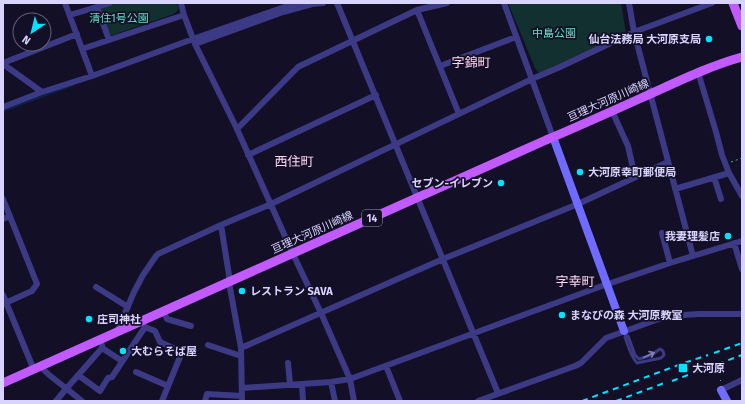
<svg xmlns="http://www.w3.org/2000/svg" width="745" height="404" font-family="'Fira Sans','Noto Sans JP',sans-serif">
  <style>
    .green { fill: #12302f }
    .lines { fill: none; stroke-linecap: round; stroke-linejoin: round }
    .stream { stroke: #0c2248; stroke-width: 2 }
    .path { stroke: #2fb8b0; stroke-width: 1; stroke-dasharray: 2 3; stroke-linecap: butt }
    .lane { stroke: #3d3a85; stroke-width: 3 }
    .street { stroke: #3d3a85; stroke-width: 6 }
    .secondary { stroke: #6f6bff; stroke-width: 8 }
    .primary { stroke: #c25bff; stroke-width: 9 }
    .rail { stroke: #00e5ff; stroke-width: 2; stroke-dasharray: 6 5; stroke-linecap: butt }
    .oneway { stroke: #837fbc }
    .poi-dot { fill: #00e5ff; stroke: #130f26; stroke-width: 1.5 }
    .labels { text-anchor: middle; stroke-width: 3.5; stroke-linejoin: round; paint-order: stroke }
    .shield { fill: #130f26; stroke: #9e99be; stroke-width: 1 }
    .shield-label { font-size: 10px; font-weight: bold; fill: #d9d4ff }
    .park-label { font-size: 11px; fill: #5fe0c0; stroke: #130f26 }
    .poi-label { font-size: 11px; font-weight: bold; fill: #d9d4ff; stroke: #130f26; text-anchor: start }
    .street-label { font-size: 11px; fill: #d9d4ff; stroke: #130f26 }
    .quarter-label { font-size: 13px; fill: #ffd6f0; stroke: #130f26 }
  </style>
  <rect width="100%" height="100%" fill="#130f26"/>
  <path class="green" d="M118,3H177L179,9L174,14L110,36L100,11L101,8Z
    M508,3H621L626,34L540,74L535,68Z"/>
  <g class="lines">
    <path class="stream" d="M297,5L303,3
      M3,111L73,85"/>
    <path class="path" d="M731,162L742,158
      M720,380L721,381"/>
    <path class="lane" d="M625,331L626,335L628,336L635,355L639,359L652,355L657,351L660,349L663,351L664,355L661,358L637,363C631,357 628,345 625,337L626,335"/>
    <path class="street" d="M65,3L92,76
      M181,3L184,15L195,44L237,129L293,254L321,313L350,379L354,401
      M337,3L498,393
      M504,3L553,137
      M629,3L634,32L693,256
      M97,7L109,40
      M417,10L459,114
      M70,15L110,3
      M195,44L283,12L312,4L323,3
      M82,49L184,15
      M3,63L77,34
      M3,64L42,92
      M440,66L516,37
      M698,72L716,132L722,155L729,173L742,196
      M3,107L42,92L92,76L193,39L296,3
      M612,111L628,146L635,177
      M237,129L298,67L302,65L417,10L447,3
      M248,155L376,95
      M714,177L721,199
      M675,189L729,173
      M3,199L37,284L32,291L3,304
      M3,219L10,216
      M662,233L670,263
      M734,243L742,269
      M96,287L128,307
      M3,295L34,370
      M163,311L167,319L191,326
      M145,327L155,331L160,342L182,352L162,401
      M117,332L134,292L143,275L156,256L158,254L221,225
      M208,345L241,356
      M102,348L122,361
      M241,348L443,259L578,204L668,162
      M288,363L290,384
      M386,366L400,401
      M41,367L48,374L82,401
      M136,372L168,386
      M78,375L100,391L108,378L112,377L145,327L142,321
      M331,382L335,401
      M302,384L303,401
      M242,388L331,382L350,379L599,287L670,263L742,241
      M721,390L742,380
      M56,401L66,389L102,348V345L100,340
      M205,401L207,394L242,396
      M242,401L241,348L230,288L229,275L221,225L271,204L532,79L560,67L634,32L712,3
      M478,401L575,366L581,363L606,338L667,316L699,314H742"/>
    <path class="secondary" d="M553,137L624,331
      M721,390L727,401"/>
    <path class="primary" d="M733,3L742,26
      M3,383L546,140C577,127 608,113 639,99C673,84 706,67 742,57"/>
    <path class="rail" d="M714,353L742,343
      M718,364L742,355
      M672,381L712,366
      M582,401L681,364L708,355
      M616,401L667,382"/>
  </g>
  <defs><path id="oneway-shaft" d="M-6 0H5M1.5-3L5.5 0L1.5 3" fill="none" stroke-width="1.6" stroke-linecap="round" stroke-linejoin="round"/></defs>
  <use class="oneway" href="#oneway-shaft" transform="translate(649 355) rotate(-26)"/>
  <g class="poi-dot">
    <circle cx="709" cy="39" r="4"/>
    <circle cx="580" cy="172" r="4"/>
    <circle cx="501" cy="183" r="4"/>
    <circle cx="728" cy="236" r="4"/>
    <circle cx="242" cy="291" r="4"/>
    <circle cx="562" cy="315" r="4"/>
    <circle cx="89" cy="319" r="4"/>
    <circle cx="123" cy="351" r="4"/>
    <rect x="678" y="363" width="10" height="10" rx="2"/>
  </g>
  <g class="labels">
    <rect class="shield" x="362" y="210" width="20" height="16" rx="3"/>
    <g class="shield-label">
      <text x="372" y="222">14</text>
    </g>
    <g class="park-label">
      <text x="119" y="22">清住1号公園</text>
      <text x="554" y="37">中島公園</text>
    </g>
    <g class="poi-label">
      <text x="701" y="43" text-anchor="end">仙台法務局 大河原支局</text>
      <text x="588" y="176">大河原幸町郵便局</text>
      <text x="493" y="187" text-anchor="end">セブン-イレブン</text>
      <text x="720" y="240" text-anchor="end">我妻理髪店</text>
      <text x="250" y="295">レストラン SAVA</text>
      <text x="570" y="319">まなびの森 大河原教室</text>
      <text x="97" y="323">庄司神社</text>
      <text x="131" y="355">大むらそば屋</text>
      <text x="692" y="372">大河原</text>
    </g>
    <g class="street-label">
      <text transform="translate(608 100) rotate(-24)" y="4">亘理大河原川崎線</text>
      <text transform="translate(312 232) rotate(-24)" y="4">亘理大河原川崎線</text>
    </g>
    <g class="quarter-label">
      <text x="471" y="67">字錦町</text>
      <text x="294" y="166">西住町</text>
      <text x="575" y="286">字幸町</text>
    </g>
  </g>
  <rect width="745" height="404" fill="none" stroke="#d9d4ff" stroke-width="8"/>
  <g transform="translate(32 32) rotate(215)"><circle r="19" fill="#130f26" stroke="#625e7d"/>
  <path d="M0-3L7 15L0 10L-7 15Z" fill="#00e5ff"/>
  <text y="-6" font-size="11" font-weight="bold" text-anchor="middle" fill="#d9d4ff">N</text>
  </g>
</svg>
